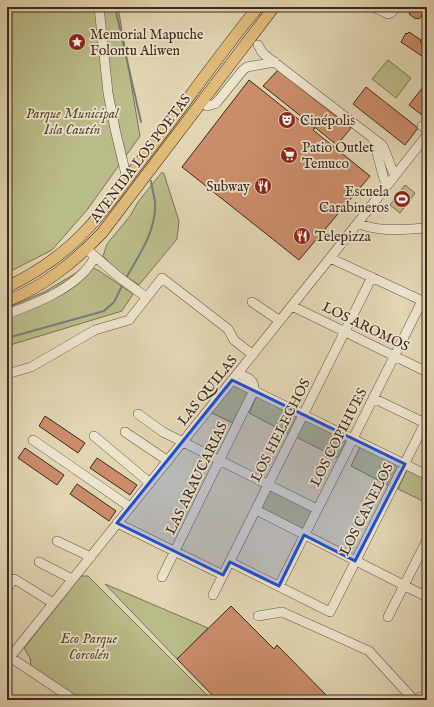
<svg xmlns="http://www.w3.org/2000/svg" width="434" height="707" font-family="'IM FELL English',serif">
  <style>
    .green { fill: #b9bb88; stroke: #7b7153 }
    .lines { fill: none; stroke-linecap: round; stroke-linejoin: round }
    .stream { stroke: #757c7b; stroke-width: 2 }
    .building { fill: #ca8c69; stroke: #3d271e }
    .minor-casing { stroke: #665243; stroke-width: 10 }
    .major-casing { stroke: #3d271e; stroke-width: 12 }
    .minor { stroke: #ece4cd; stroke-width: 9 }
    .major { stroke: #e0ba79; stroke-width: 11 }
    .marked { fill: #1d4ed8; fill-opacity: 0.2; stroke: #1d4ed8; stroke-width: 3; stroke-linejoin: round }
    .labels { text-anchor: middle; stroke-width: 3.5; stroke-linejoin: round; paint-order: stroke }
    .poi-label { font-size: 14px; fill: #3d271e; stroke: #ece4cd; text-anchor: start }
    .park-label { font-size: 14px; font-style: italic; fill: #564533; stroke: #ece4cd }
    .street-label { font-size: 14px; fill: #3d271e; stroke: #ece4cd }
  </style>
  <rect width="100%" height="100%" fill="#e1d5b2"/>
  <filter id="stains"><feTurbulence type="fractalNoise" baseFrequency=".005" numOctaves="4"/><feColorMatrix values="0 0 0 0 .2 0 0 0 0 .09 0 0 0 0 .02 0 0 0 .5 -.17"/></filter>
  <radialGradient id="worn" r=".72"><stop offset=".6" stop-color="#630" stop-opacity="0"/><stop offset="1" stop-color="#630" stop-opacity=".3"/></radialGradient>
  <path class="green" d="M7,7H118L140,136L87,210L52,250L7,273Z
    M388,60L411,78L396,98L372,79Z
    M162,172L164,174L179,221L177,239L139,285L116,270L103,256L107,244L130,216L138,202Z
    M405,185L415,193L400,213L390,205Z
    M88,266L98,270L133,294L122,311L7,346V308L44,292Z
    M233,383L251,392L235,424L210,412Z
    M257,396L298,417L289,434L249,413Z
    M305,420L347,440L338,458L296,437Z
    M361,445L402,465L391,487L351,466Z
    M408,468L427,478V503L398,489Z
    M269,487L314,510L304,530L259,508Z
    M81,576H88L212,700H82L31,667L30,658L24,648Z
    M105,584L208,628L177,659Z"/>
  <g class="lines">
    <path class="stream" d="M115,7L141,122
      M125,280C138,256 157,231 155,202C154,195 152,188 151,181
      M7,338L104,311L114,302L123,284"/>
  </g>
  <path class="building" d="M411,7H427V9L419,19L417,18L416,19L409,14L410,13L408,11Z
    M409,32L421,40L420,42L424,45L422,47L425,49L427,47V62L424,60L425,58L401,42L406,33L407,34Z
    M278,70L351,128L337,145L263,86Z
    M249,80L307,126L309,123L315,128L313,130L370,176L299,260L182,167Z
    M427,82V119L409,105Z
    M366,87L418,128L405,145L353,104Z
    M45,416L85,443L78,453L39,426Z
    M25,448L64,475L57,485L18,458Z
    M97,458L137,485L130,495L90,468Z
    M77,484L116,511L109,521L70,494Z
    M231,606L274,649L277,645L331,700H217L177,659Z"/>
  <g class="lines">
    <g class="minor-casing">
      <path id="minor" d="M99,7L108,93L115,129L127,179
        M373,7L388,14L391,13L396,7
        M258,45L262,52L265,55L382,145C388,154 389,166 395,175
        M207,106L215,104L217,102L243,70L247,67L275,62
        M422,126L427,130
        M373,138L384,179L388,184
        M358,223C379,233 404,229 427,228
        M91,253L120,278L146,297
        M330,258L427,303
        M252,302L280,321
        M292,306L427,372
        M7,314C33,304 64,293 84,272C88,268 92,262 95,257
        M7,374L31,367L95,330L129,320L162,278L228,329L234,340L253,355
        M232,380L427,475
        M373,398L425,423
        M138,414L163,432L317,509
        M125,432L168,461
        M94,436L150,483
        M33,440L130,507
        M256,510L427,597
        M117,523L223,575
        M57,541L91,557
        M39,562L72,579
        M230,562L330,612L427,419
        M162,577L254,390C255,380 247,377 238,373
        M279,586L422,301
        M7,588L14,579L16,580L53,603
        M213,595L372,277
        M258,616L282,612L369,651L414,700
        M388,617L427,540
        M10,657L74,700
        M7,661L330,258L427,135
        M413,699L427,695"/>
    </g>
    <g class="major-casing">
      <path id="major" d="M7,287C38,272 67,252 90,226C108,206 124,183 140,162C180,111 217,57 258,7
        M7,301C45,286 74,262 102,233L274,7"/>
    </g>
    <use href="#minor" class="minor"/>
    <use href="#major" class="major"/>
  </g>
  <path class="marked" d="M232,380L405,464L355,561L304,535L279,586L230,562L223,575L117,523Z"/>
  <defs>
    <g id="sight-disc" transform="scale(0.9)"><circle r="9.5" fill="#8f2418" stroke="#ece4cd"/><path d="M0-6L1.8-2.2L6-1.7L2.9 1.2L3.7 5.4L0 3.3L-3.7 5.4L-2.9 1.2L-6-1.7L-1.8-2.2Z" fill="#fff"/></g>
    <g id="theatre-disc" transform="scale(0.9)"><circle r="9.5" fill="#8f2418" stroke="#ece4cd"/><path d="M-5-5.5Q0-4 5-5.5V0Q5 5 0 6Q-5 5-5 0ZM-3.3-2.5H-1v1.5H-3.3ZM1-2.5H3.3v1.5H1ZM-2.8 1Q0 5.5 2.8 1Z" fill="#fff"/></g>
    <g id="supermarket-disc" transform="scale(0.9)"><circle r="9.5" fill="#8f2418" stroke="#ece4cd"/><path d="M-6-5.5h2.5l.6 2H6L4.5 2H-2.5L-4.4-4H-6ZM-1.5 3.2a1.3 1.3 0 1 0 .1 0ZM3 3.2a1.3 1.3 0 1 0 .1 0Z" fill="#fff"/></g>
    <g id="restaurant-disc" transform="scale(0.9)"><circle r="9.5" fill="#8f2418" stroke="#ece4cd"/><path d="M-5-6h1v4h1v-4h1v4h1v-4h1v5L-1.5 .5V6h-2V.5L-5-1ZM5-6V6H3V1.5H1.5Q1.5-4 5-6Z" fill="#fff"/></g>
    <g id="stadium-disc" transform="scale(0.9)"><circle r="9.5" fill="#8f2418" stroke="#ece4cd"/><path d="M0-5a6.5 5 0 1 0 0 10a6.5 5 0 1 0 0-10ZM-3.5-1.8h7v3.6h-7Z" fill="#fff"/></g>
  </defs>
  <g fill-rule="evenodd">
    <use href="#sight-disc" x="77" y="42"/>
    <use href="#theatre-disc" x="287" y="120"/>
    <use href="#supermarket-disc" x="289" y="155"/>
    <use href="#restaurant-disc" x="263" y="186"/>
    <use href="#stadium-disc" x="402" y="199"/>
    <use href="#restaurant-disc" x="302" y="236"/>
  </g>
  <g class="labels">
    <g class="poi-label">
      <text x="90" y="39">Memorial Mapuche<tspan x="90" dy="16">Folontu Aliwen</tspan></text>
      <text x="300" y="125">Cinépolis</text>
      <text x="302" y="152">Patio Outlet<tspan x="302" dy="16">Temuco</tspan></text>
      <text x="250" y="191" text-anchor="end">Subway</text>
      <text x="389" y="196" text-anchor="end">Escuela<tspan x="389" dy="16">Carabineros</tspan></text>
      <text x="315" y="241">Telepizza</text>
    </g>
    <g class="park-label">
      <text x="72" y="118">Parque Municipal<tspan x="72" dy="16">Isla Cautín</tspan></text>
      <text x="89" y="643">Eco Parque<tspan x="89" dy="16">Corcolén</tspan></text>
    </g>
    <g class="street-label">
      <text transform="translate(140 158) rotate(-53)" y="5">AVENIDA LOS POETAS</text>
      <text transform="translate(366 326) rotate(26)" y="5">LOS AROMOS</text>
      <text transform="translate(207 390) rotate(-51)" y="5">LAS QUILAS</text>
      <text transform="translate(280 430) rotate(-63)" y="5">LOS HELECHOS</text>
      <text transform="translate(338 437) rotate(-63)" y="5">LOS COPIHUES</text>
      <text transform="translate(196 478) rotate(-64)" y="5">LAS ARAUCARIAS</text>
      <text transform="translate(366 509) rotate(-63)" y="5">LOS CANELOS</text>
    </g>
  </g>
  <rect width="434" height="707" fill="none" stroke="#e1d5b2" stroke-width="24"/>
  <rect x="8" y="8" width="418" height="691" fill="none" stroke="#3d271e" stroke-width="2"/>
  <rect x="12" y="12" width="410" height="683" fill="none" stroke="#3d271e"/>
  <rect width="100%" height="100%" filter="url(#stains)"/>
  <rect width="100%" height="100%" fill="url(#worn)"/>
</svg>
